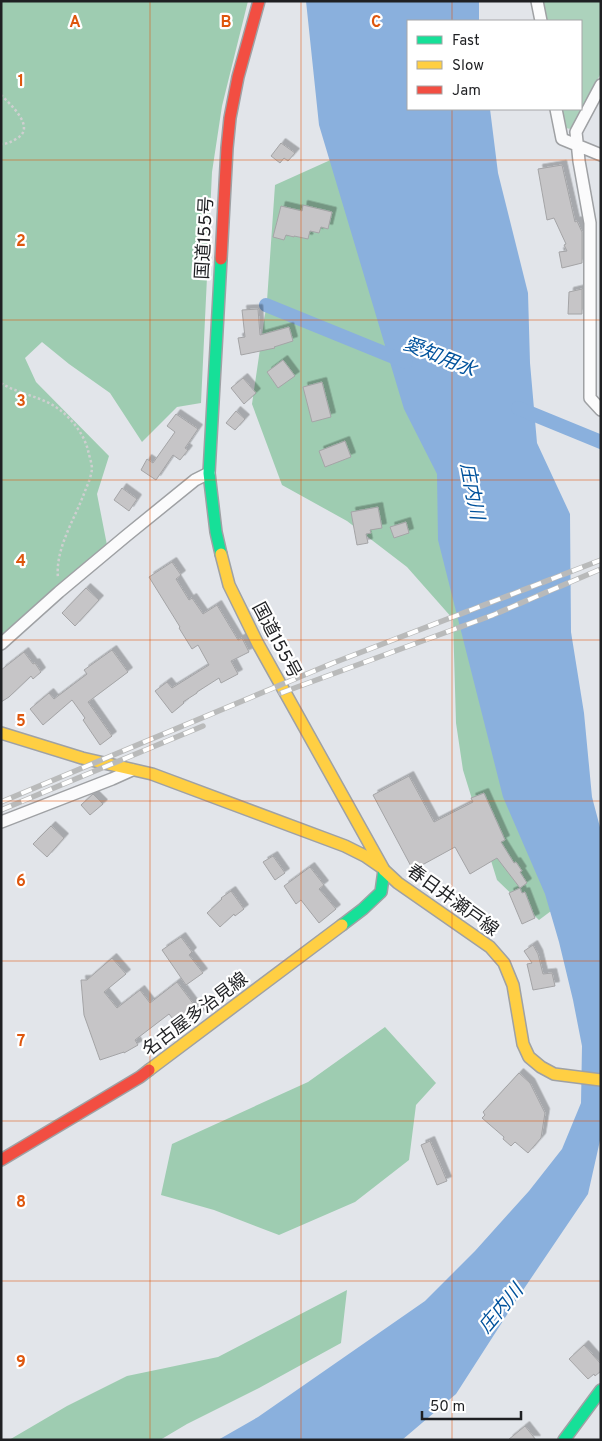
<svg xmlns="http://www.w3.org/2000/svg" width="602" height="1441" font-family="Overpass,'Noto Sans JP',sans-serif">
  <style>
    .green { fill: #acd2bc }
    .forest { fill: #9eccb1 }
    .water { fill: #8ab0dd }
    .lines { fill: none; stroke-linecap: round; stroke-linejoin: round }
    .canal { stroke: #8ab0dd; stroke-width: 14 }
    .building { fill: #c6c5c7; stroke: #a4a4a6; filter: url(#shadow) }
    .street-casing { stroke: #9fa1a4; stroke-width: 14 }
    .fast-casing { stroke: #9fa1a4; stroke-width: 14 }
    .slow-casing { stroke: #9fa1a4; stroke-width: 14 }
    .jam-casing { stroke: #9fa1a4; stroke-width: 14 }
    .path { stroke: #cecfd0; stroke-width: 2.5; stroke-dasharray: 2.5 2.5; stroke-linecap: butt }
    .street { stroke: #fbfbfc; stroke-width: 11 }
    .fast { stroke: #16e098; stroke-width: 11 }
    .slow { stroke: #ffcf43; stroke-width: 11 }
    .jam { stroke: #f24e42; stroke-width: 11 }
    .rail-casing { stroke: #b9baba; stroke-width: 5.5 }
    .rail { stroke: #fff; stroke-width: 4; stroke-dasharray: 11; stroke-linecap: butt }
    .grid { fill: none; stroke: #de560d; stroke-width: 1; stroke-opacity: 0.55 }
    .labels { text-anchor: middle; stroke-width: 4.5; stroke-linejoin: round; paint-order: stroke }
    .street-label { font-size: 18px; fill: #1f2023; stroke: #fff }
    .water-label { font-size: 19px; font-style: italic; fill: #00529c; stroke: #fff }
    .grid-label { font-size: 16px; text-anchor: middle; font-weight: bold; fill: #de560d; stroke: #fff; stroke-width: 4.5; stroke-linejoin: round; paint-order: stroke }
  </style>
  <defs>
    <filter id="shadow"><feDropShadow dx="4.5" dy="-4.5" stdDeviation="0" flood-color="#0004"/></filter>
  </defs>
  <rect width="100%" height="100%" fill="#e2e5ea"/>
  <path class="green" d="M543,1H601V73L571,129L565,128L562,109H581V21H547Z"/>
  <path class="forest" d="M1,1H248L222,106L212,172L201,403L177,407L142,442L110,393L69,364L42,342L25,358L36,382L109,456L97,494L107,545L1,639Z
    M346,153L567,899L539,920L497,880L463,770L456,723L453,619L407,567L347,521L282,485L252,404L267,301L275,185Z
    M385,1027L436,1083L416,1105L409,1160L355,1202L279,1235L214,1210L161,1195L172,1144L308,1082Z
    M347,1290L341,1343L259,1388L187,1424L160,1440H9L67,1406L127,1376L218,1357Z"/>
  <path class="water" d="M306,1H479V21H408V109H490L498,173L528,293L530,363L537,443L570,514L571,632L584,713L592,797L601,831V1136L588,1194L517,1299L456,1394L402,1440H218L258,1417L425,1301L475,1251L529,1191L562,1149L581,1103L582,1046L573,1000L559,942L545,894L503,797L438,540L437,474L404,409L319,125Z"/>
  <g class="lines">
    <path class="canal" d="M266,305L406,362
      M518,408L601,442"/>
  </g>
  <path class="building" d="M281,143L295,153L288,161L284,158L280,163L271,156Z
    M562,165L575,222L577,221L582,232V263L562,268L559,252L567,251L564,245L566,244L554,218L547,220L538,169Z
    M303,205L332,212L328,229L321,227L319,233L310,231L308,239L294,236V237L286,235L284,240L273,237L281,206L302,211Z
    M582,289V314H568L569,292Z
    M258,309L260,335L289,327L293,341L274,347L275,348L241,355L238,338L245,337L242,310Z
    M283,360L295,376L278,388L267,372Z
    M243,378L256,393L244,404L231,388Z
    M322,382L331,417L312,422L303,387Z
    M236,411L245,419L235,430L226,423Z
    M176,414L198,429L185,448L188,450L180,460L173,455L156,480L141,470L147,459L153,463L175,432L167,426Z
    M345,441L351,457L325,467L319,451Z
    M122,488L137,499L129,511L114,500Z
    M378,507L382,528L370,530L371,533L366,534L368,543L357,545L351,512Z
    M406,522L409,533L394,538L390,527Z
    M172,562L181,575L176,579L189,600L192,598L203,614L217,605L238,640L242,638L249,652L231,661L238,674L221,683L219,678L197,692V693L183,702L184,703L172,713L155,691L167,682L172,688L209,665L198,645L192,649L179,628L180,627L149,577Z
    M86,588L99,600L75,626L62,613Z
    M112,650L128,672L88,702L112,736L100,745L83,720L85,718L72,700L43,725L30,709L49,693L54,699L87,674L84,670Z
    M24,652L33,664L35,663L41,672L33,679L31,676L9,697L1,702V670Z
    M409,776L434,822L473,802L471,798L484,793L505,840L501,842L514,863L516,862L522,871L520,872L527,883L520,888L497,858L470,874L455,847L413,870L373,795Z
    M93,794L103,804L90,815L81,805Z
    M51,826L64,838L47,857L33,844Z
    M273,856L285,873L275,880L263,862Z
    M310,867L324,885L319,889L336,909L319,923L301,900L296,904L284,886Z
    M520,888L522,893L525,892L535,918L522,924L509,893Z
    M231,891L244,909L235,916L234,914L220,927L207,913L222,899L221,898Z
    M181,937L192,952L189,955L203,973L186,985L162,950Z
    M533,945L538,954L543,974L552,973L555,986L533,990L527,964L532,963L524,951Z
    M112,958L126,974L104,992L117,1008L140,990L150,1003L177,982L201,1014L181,1029L169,1014L135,1040L138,1045L124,1053V1052L100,1060L84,1015L81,980H87Z
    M519,1073L530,1083L545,1113L541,1138L528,1153L515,1142L511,1146L503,1139L504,1137L482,1118L485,1115L483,1112Z
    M430,1141L447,1181L437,1185L421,1145Z
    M584,1345L601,1364V1371L595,1376L594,1374L588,1379L569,1359Z
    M525,1426L536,1440H508Z"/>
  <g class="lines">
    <g class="street-casing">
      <path id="street" d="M537,1L541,21
        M601,85L576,132L579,161L590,223V398L601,410
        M556,109L562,139L601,155
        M1,644L59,592L126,536L195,480L209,473
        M1,822L112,779L132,770"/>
    </g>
    <g class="fast-casing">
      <path id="fast" d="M221,259L209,473L216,532L221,554
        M342,925L363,909L381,892L384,870
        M564,1440L601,1390"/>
    </g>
    <g class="slow-casing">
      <path id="slow" d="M221,554L229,585L258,644L384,870
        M1,733L82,758L152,774L345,846L365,856L381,867
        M384,870L398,883L490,947L504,963L513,985L523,1044L529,1057L541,1067L554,1074L601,1080
        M149,1070L342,925"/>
    </g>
    <g class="jam-casing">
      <path id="jam" d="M221,259L227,148L230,118L238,77L259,1
        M1,1160L140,1077L149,1070"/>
    </g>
    <path class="path" d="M1,95C11,105 37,128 16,139C11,142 7,144 1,144
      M1,383C20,395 42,396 60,410C73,420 84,435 88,450C89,456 92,463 92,469C91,477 88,484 85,491C75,519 55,548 58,578"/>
    <use href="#street" class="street"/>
    <use href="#fast" class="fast"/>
    <use href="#slow" class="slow"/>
    <use href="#jam" class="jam"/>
    <g class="rail-casing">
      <path id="rail" d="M281,693L493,615L601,569
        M1,802L333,663L601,560
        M1,810L203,726"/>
    </g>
    <use href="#rail" class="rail"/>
  </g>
  <path class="grid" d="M150,1V1440M301,1V1440M452,1V21M452,109V1440M1,160H601M1,320H601M1,480H601M1,640H601M1,801H601M1,961H601M1,1121H601M1,1281H601"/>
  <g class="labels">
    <g class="street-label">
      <text transform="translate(204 238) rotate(-87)" y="6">国道155号</text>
      <text transform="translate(277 640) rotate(62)" y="6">国道155号</text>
      <text transform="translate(453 900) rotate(36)" y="6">春日井瀬戸線</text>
      <text transform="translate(195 1014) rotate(-37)" y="6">名古屋多治見線</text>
    </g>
    <g class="water-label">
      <text transform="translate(440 356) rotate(22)" y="7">愛知用水</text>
      <text transform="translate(473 491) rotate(79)" y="7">庄内川</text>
      <text transform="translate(500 1308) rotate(-50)" y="7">庄内川</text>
    </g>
  </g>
  <g class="grid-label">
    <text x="75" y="27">A</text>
    <text x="226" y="27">B</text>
    <text x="376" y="27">C</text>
    <text x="21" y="86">1</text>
    <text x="21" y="246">2</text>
    <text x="21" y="406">3</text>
    <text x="21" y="566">4</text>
    <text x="21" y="726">5</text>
    <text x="21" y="886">6</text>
    <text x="21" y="1046">7</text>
    <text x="21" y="1207">8</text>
    <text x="21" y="1367">9</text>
  </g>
  <rect width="602" height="1441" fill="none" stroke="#1f2023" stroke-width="5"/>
  <rect x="407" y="20" width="175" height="90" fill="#ffffff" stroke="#a5a6a7"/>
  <rect x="417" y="36" width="25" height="8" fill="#16e098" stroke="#a5a6a7"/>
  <text x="452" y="45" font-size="15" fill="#1f2023">Fast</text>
  <rect x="417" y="61" width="25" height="8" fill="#ffcf43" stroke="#a5a6a7"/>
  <text x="452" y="70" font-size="15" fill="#1f2023">Slow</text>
  <rect x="417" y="86" width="25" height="8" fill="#f24e42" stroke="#a5a6a7"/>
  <text x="452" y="95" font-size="15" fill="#1f2023">Jam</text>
  <path d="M422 1411v8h99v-8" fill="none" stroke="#1f2023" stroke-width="2.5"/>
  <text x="430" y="1411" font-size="15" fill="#1f2023" stroke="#ffffff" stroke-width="4" paint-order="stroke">50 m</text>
</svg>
